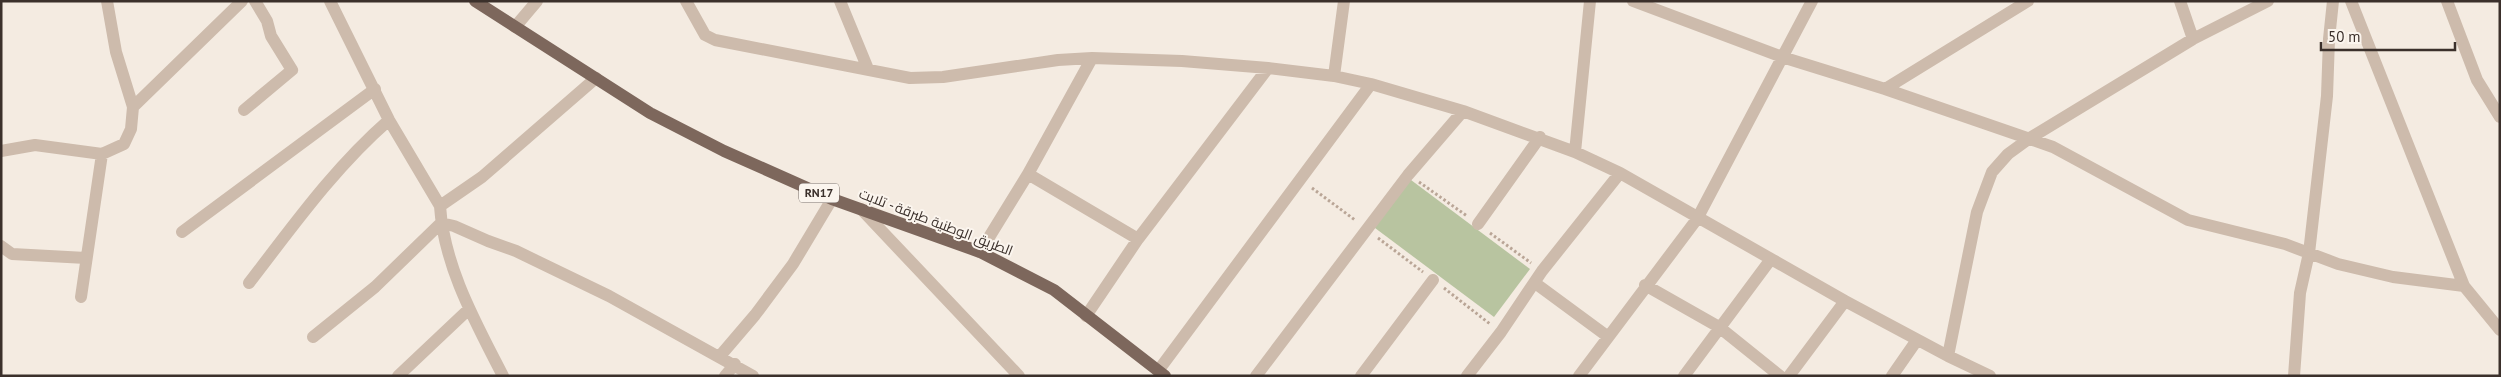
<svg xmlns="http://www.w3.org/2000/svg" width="2501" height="377" font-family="'PT Sans',Cairo,sans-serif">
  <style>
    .green { fill: #b8c4a0 }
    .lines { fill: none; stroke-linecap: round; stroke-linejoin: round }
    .path { stroke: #b9a596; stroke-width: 3; stroke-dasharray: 2.5 2.5; stroke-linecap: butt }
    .minor { stroke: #cdbbac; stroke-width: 12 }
    .primary { stroke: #7d675c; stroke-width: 12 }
    .labels { text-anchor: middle; stroke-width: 4; stroke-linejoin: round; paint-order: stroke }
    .shield { fill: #fbf5ee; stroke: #756b66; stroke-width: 1 }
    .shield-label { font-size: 12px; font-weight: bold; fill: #3b302b }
    .street-label { font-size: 14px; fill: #3b302b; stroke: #fbf5ee }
  </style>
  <rect width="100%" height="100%" fill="#f4ebe1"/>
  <path class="green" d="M1407,177L1530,269L1494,317L1371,225Z"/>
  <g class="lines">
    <path class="path" d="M1419,182L1467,216
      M1312,188L1355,220
      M1490,233L1531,263
      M1378,238L1423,272
      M1444,288L1490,324"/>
    <path class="minor" d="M330,1L389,120L440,206C444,267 476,323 503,376
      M686,1L705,35L715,40L910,78L943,77L1058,60L1092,58L1182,61L1268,68L1334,76L1371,84L1463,111L1575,152L1620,173L1845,301L1948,356L1990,376
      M840,1L868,69
      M1633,1L1782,57L1885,89L2053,147L2188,220L2285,244L2338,264L2393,277L2464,286
      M2180,1L2193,39
      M2351,1L2464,286L2500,330
      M2447,1L2477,80L2500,117
      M515,27L537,1
      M1334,76L1344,1
      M1885,89L2028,1
      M133,107L242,1
      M244,110L292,70L271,36L267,21L255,1
      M1,151L35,145L102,154L124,144L131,129L133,107L116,52L107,1
      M1575,152L1590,1
      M1028,174L1138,239
      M440,206L482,177L596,78
      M861,209L1019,376
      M441,223L454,226L488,241L516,251L609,296L753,376
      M1478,224L1540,137
      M182,232L375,89
      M1,246L12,254L86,258
      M980,252L1028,174L1092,58
      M249,283C293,226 334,168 389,120
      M1535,283L1607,336
      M1645,285L1719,327L1780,376
      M81,297L102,154
      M1086,316L1138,239L1268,68
      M313,337L375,287L441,223
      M720,356L755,315L793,264L832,199
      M1948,356L1977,212L1992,172L2008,154L2030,138L2193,39L2268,1
      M1158,371L1371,84
      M398,376L469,309
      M725,376L735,364
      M1256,376L1408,175L1463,111
      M1361,376L1433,280
      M1467,376L1501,332L1542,271L1620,173
      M1579,376L1697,219L1812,1
      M1684,376L1771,259
      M1789,376L1845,301
      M1892,376L1917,340
      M2294,376L2300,293L2309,253L2327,96L2329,39L2333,1"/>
    <path class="primary" d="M475,1L650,113L724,151L832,199L980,252L1054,290L1165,376"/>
  </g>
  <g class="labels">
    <rect class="shield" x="799" y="183.5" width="40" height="19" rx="4"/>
    <g class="shield-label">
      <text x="819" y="197">RN17</text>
    </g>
    <g class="street-label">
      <text transform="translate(936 222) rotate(21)" y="5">الطريق الوطنية طبرقة - تلابت</text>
    </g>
  </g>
  <rect width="2501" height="377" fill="none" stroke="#3b302b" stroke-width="5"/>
  <path d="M2321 42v8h134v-8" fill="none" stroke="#3b302b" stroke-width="2.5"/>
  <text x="2328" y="42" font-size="15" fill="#3b302b" stroke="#fbf5ee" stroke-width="4" paint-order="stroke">50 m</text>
</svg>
